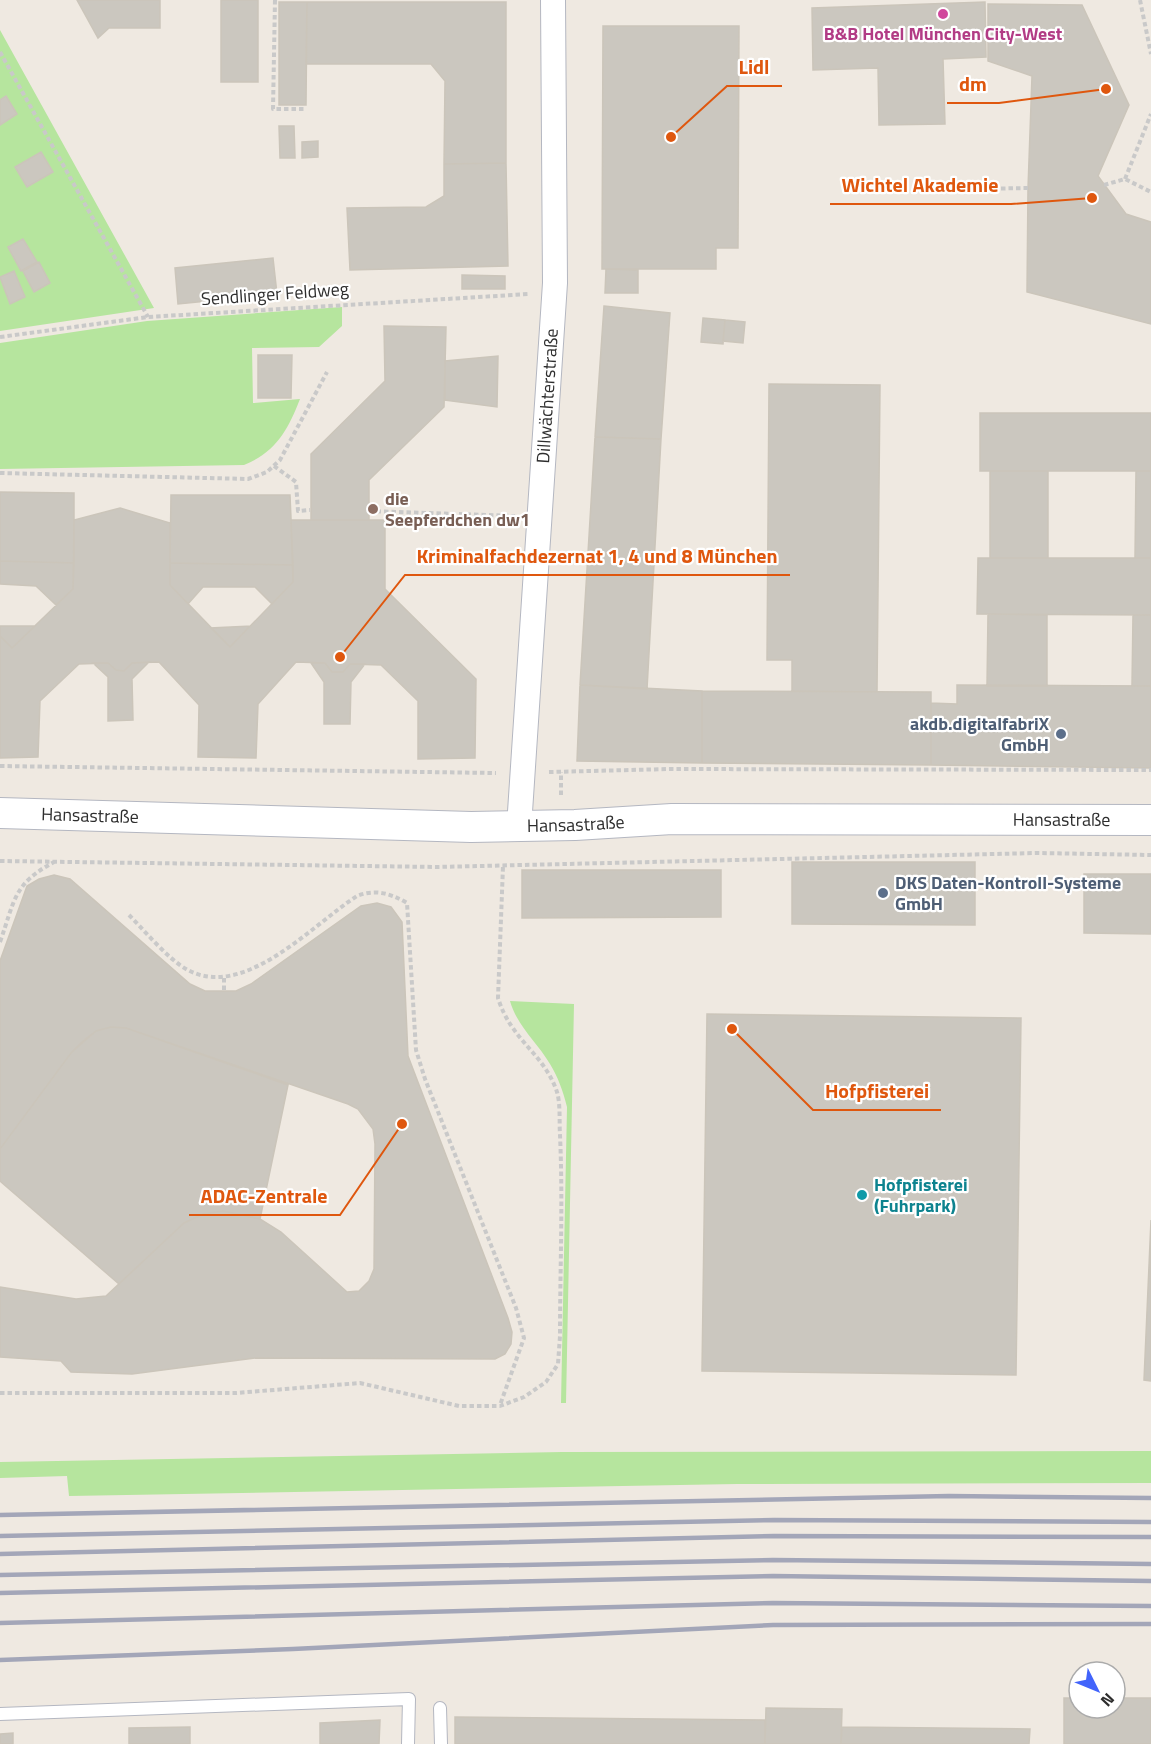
<svg xmlns="http://www.w3.org/2000/svg" width="1151" height="1744" font-family="'Titillium Web',sans-serif">
  <style>
    .green { fill: #b6e59e }
    .building { fill: #cbc7bf; stroke: #cbc5ba; stroke-width: 1.5 }
    .lines { fill: none; stroke-linecap: round; stroke-linejoin: round }
    .service-casing { stroke: #b4b7c1; stroke-width: 14 }
    .minor-casing { stroke: #b4b7c1; stroke-width: 26 }
    .tertiary-casing { stroke: #b4b7c1; stroke-width: 32 }
    .path { stroke: #c9c9c9; stroke-width: 4; stroke-dasharray: 4.5 3; stroke-linecap: butt }
    .service { stroke: #fff; stroke-width: 12 }
    .minor { stroke: #fff; stroke-width: 24 }
    .tertiary { stroke: #fff; stroke-width: 30 }
    .rail { stroke: #a3a6b8; stroke-width: 4.5 }
    .hotel-dot { fill: #d1479c; stroke: #fff; stroke-width: 2 }
    .education-dot { fill: #8d6e63; stroke: #fff; stroke-width: 2 }
    .service-dot { fill: #5c6f8a; stroke: #fff; stroke-width: 2 }
    .culture-dot { fill: #0f9aa8; stroke: #fff; stroke-width: 2 }
    .labels { text-anchor: middle; stroke-width: 4.5; stroke-linejoin: round; paint-order: stroke }
    .hotel-label { font-size: 18px; font-weight: bold; fill: #b23c85; stroke: #fff }
    .street-label { font-size: 18px; fill: #2e2e2e; stroke: #fff }
    .education-label { font-size: 18px; font-weight: bold; fill: #785e54; stroke: #fff; text-anchor: start }
    .service-label { font-size: 18px; font-weight: bold; fill: #4e5e75; stroke: #fff; text-anchor: end }
    .culture-label { font-size: 18px; font-weight: bold; fill: #0d838f; stroke: #fff; text-anchor: start }
    .leader { fill: none; stroke: #df570e; stroke-width: 2 }
    .callout-dot { fill: #df570e; stroke: #fff; stroke-width: 2 }
    .callout-label { font-size: 20px; text-anchor: middle; font-weight: bold; fill: #df570e; stroke: #fff; stroke-width: 4.5; stroke-linejoin: round; paint-order: stroke }
  </style>
  <rect width="100%" height="100%" fill="#efe9e1"/>
  <path class="green" d="M0,30L154,308L0,331Z
    M342,307V326L319,347L252,348L253,403L300,399C288,430 276,452 244,465L0,469V343L147,321Z
    M510,1001L574,1004L566,1403H561L567,1107C563,1091 558,1077 550,1064C537,1042 517,1026 510,1001Z
    M1151,1451V1483L737,1484L69,1496L67,1476L0,1478V1462L562,1452Z"/>
  <path class="building" d="M77,0H160V28H109L98,38Z
    M221,0H258V82H221Z
    M279,2H307L306,105H279Z
    M307,2H506V163L444,164L445,81L431,64H306Z
    M985,2L986,57L943,59L945,124L879,125L878,68L813,70L812,8Z
    M988,4L1082,5L1129,105L1098,176L1126,214L1151,222V324L1027,292L1028,188L1032,76L988,61Z
    M603,26H739L738,248H716V269H602Z
    M6,96L17,114L0,125V100Z
    M279,126H294L295,158H280Z
    M318,141V157L302,158V142Z
    M41,152L53,172L27,187L15,167Z
    M506,163L508,266L350,270L347,208L426,207L444,196V164Z
    M23,239L37,262L21,271L8,247Z
    M273,258L277,294L178,304L175,268Z
    M39,262L50,283L34,292L23,271Z
    M606,269L638,270V293H605Z
    M14,271L25,297L10,304L0,277Z
    M462,275L505,276V289H462Z
    M604,306L670,313L661,439L595,437Z
    M703,318L725,320L723,344L701,342Z
    M725,320L745,322L743,343L723,341Z
    M384,326L446,327L444,407L369,480V520H311V454L385,381Z
    M258,355H292L291,398H258Z
    M498,356L497,407L445,400V361Z
    M769,384L880,385L877,692L792,691V660H767Z
    M980,413H1151V471H980Z
    M595,437L661,439L647,689L580,685Z
    M990,471H1048V558H990Z
    M1136,471H1151V558H1135Z
    M0,492L74,493V563L0,561Z
    M171,495H290L293,565L170,563Z
    M120,508L170,523V585L230,647L293,582L291,520H385V589L476,679L475,758L418,759V701L381,665L350,664L343,672H332L325,663L296,662L258,704L256,758L198,757L199,705L159,662L132,663L124,671L116,670L108,663L79,664L40,701L38,757L0,758V636L12,648L73,589L74,520Z
    M978,558H1151V615L977,614Z
    M0,561L74,563L73,589L56,605L36,586L0,584Z
    M170,563L293,565V582L272,604L255,587H203L188,604L170,585Z
    M988,614L1047,615V686H987Z
    M1133,615H1151V686H1132Z
    M0,626H35L12,648L0,636Z
    M250,626L230,647L211,628Z
    M149,662L132,679L133,720L108,721V677L93,663H108L116,670L124,671L132,663Z
    M311,663H325L332,672H343L350,664H365L351,682L350,724H324V682Z
    M580,685L702,691V763L577,761Z
    M957,685L1151,686V768L931,765V703L957,704Z
    M702,691L931,692V765L702,763Z
    M792,862H975V925L792,924Z
    M522,870H721V917L522,918Z
    M1084,874H1151V934L1084,933Z
    M54,875L70,879L190,984L205,991H236L251,984L361,906L377,903L391,907L402,922L408,1056L508,1318L512,1332L511,1344L505,1354L495,1359L255,1358L132,1374L71,1372L61,1361L0,1357V1287L76,1299L106,1296L184,1223L203,1214L223,1211L260,1219L281,1232L347,1292L359,1291L369,1281L374,1269L375,1144L373,1129L358,1109L348,1104L126,1028L111,1027L96,1031L83,1041L71,1053L0,1149V961L27,886L39,879Z
    M707,1014L1021,1018L1016,1375L702,1371Z
    M111,1027L126,1028L288,1085L260,1219L223,1211L203,1214L184,1223L119,1284L0,1181V1149L71,1053L96,1031Z
    M1151,1220V1381L1144,1380Z
    M1064,1698H1079V1708H1115V1698H1151V1744H1064Z
    M766,1708L842,1709L841,1744H765Z
    M455,1717L765,1720V1744H455Z
    M380,1720L379,1744H320V1723Z
    M190,1727V1744H129V1728Z
    M842,1727L1030,1729L1029,1744H841Z
    M13,1733V1744H0V1734Z"/>
  <g class="lines">
    <g class="service-casing">
      <path id="service" d="M440,1708L441,1744
        M0,1714L409,1699L408,1744"/>
    </g>
    <g class="minor-casing">
      <g id="minor">
        <path id="s1" d="M519,827L555,283L553,0"/>
      </g>
    </g>
    <g class="tertiary-casing">
      <g id="tertiary">
        <path id="s2" d="M0,813L471,827L575,825L672,819L1151,820"/>
      </g>
    </g>
    <path class="path" d="M275,0L273,109H306
      M1140,0L1151,54
      M0,52L148,317
      M1125,179L1151,114
      M1104,185L1125,179L1151,192
      M971,189L1028,188
      M0,337L148,317L529,294
      M274,466L296,482L298,511L310,510
      M0,473L248,479L267,472L280,460L327,372
      M369,511L515,516
      M0,766L496,773
      M549,772L671,769L1151,770
      M561,795V772
      M0,861L437,867L1037,853L1151,855
      M129,915C145,931 167,958 186,969C243,1002 312,925 357,896C375,889 390,893 407,903L416,1050L425,1079L516,1308L524,1338L500,1405
      M0,942C15,900 13,884 54,862
      M224,978V992
      M0,1393H236L360,1383L459,1406H500L524,1397L546,1382L558,1364L560,1336C560,1269 563,1202 560,1135C559,1121 561,1102 556,1089C542,1052 511,1040 498,998L503,866"/>
    <use href="#service" class="service"/>
    <use href="#minor" class="minor"/>
    <use href="#tertiary" class="tertiary"/>
    <path class="rail" d="M0,1515L949,1496L1151,1498
      M0,1536L774,1520L1151,1522
      M0,1554L774,1536L1151,1537
      M0,1575L773,1560L1151,1564
      M0,1593L773,1576L1151,1581
      M0,1623L773,1603L1151,1606
      M0,1660L293,1649L773,1625L1151,1624"/>
  </g>
  <circle class="hotel-dot" cx="943" cy="14" r="6"/>
  <circle class="education-dot" cx="373" cy="509" r="6"/>
  <g class="service-dot">
    <circle cx="1061" cy="734" r="6"/>
    <circle cx="883" cy="893" r="6"/>
  </g>
  <circle class="culture-dot" cx="862" cy="1195" r="6"/>
  <g class="labels">
    <g class="hotel-label">
      <text x="943" y="40">B&amp;B Hotel München City-West</text>
    </g>
    <g class="street-label">
      <text transform="translate(275 294) rotate(-4)" y="6">Sendlinger Feldweg</text>
      <text dy="6" stroke="none"><textPath href="#s1" startOffset="432">Dillwächterstraße</textPath></text>
      <text dy="6" stroke="none"><textPath href="#s2" startOffset="90">Hansastraße</textPath></text>
      <text dy="6" stroke="none"><textPath href="#s2" startOffset="1062">Hansastraße</textPath></text>
      <text dy="6" stroke="none"><textPath href="#s2" startOffset="576">Hansastraße</textPath></text>
    </g>
    <g class="education-label">
      <text x="385" y="505">die<tspan x="385" dy="21">Seepferdchen dw1</tspan></text>
    </g>
    <g class="service-label">
      <text x="1049" y="730">akdb.digitalfabriX<tspan x="1049" dy="21">GmbH</tspan></text>
      <text x="895" y="889" text-anchor="start">DKS Daten-Kontroll-Systeme<tspan x="895" dy="21">GmbH</tspan></text>
    </g>
    <g class="culture-label">
      <text x="874" y="1191">Hofpfisterei<tspan x="874" dy="21">(Fuhrpark)</tspan></text>
    </g>
  </g>
  <path class="leader" d="M671 137L727 86H782M1106 89L999 103H947M1092 198L1011 204H830M340 657L405 575H790M732 1029L813 1110H941M402 1124L340 1215H189"/>
  <g class="callout-dot">
    <circle cx="671" cy="137" r="6"/>
    <circle cx="1106" cy="89" r="6"/>
    <circle cx="1092" cy="198" r="6"/>
    <circle cx="340" cy="657" r="6"/>
    <circle cx="732" cy="1029" r="6"/>
    <circle cx="402" cy="1124" r="6"/>
  </g>
  <g class="callout-label">
    <text x="754" y="74">Lidl</text>
    <text x="973" y="91">dm</text>
    <text x="920" y="192">Wichtel Akademie</text>
    <text x="597" y="563">Kriminalfachdezernat 1, 4 und 8 München</text>
    <text x="877" y="1098">Hofpfisterei</text>
    <text x="264" y="1203">ADAC-Zentrale</text>
  </g>
  <g transform="translate(1097 1690) rotate(133)"><circle r="28" fill="#ffffff" stroke="#ababab" stroke-width="1.5"/>
  <path d="M0-4.5L10 22L0 15L-10 22Z" fill="#4264fb"/>
  <text y="-9" font-size="16" font-weight="bold" text-anchor="middle" fill="#2e2e2e">N</text>
  </g>
</svg>
